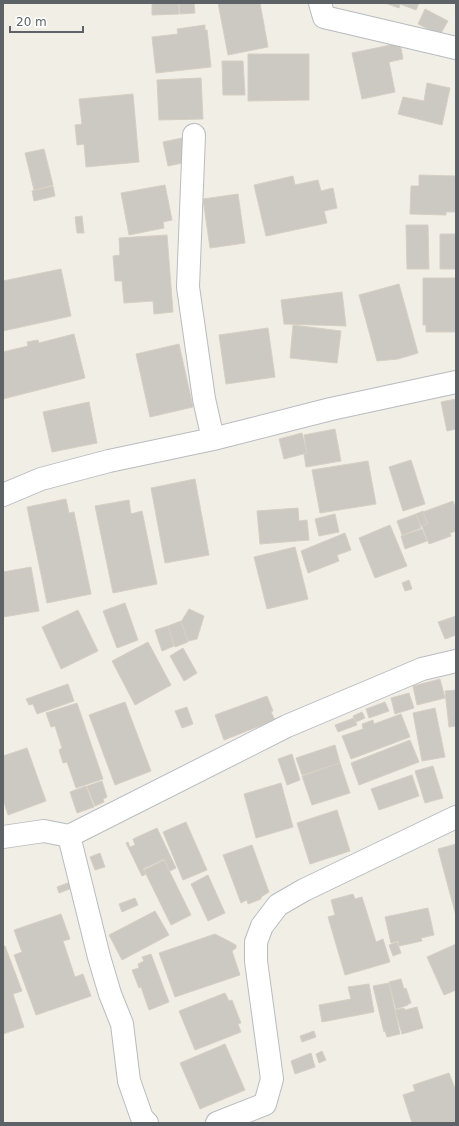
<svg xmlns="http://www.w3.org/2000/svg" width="459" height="1126" font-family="'DejaVu Sans',sans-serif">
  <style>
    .building { fill: #ccc8c2; stroke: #d6cfc3 }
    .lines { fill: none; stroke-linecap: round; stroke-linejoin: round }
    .minor-casing { stroke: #b8bcc0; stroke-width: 24 }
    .minor { stroke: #fff; stroke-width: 22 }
  </style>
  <rect width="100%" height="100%" fill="#f1eee5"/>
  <path class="building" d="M152,3H178L179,14L152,15Z
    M179,3H194L195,13L180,14Z
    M218,3H260L268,47L228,55Z
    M385,3H419L416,10L400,4L399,8Z
    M425,9L448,21L440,35L418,24Z
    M205,25V30H207L211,67L156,73L152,37L178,34L177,29Z
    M400,43L403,59L389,62L395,92L362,99L352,53Z
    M248,54H309V100L248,101Z
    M222,61H243L245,95H223Z
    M201,78L203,119L159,120L157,80Z
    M427,83L450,88L442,125L398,114L403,97L424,101Z
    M133,94L139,162L86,167L84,144L77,145L75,125L82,124L79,99Z
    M182,138L187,162L168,166L163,142Z
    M44,149L53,185L34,190L25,153Z
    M419,175L456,176V212H446V215L410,214L411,186H419Z
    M293,176L295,185L318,180L321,191L333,188L337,208L324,211L327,223L266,236L254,185Z
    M165,185L172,220L163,222L164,228L129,235L121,193Z
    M53,186L55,196L34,201L32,191Z
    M238,194L245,243L210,248L203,199Z
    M82,216L84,233H77L75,217Z
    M406,225H428L429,269H407Z
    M440,234H456V269H440Z
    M167,235L173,312L154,314L153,301L124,303L122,281H115L113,256L120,255L119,238Z
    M61,269L71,316L3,331V281Z
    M423,278H456L455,332H426V325H423Z
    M399,284L418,353L398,359L377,361L359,295Z
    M342,292L346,326L284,324L281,300Z
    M293,325L341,331L337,363L290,358Z
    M268,328L275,377L226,384L219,335Z
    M74,334L85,378L3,399V352L28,346L27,342L38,340L39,343Z
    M179,344L193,407L150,417L136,354Z
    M456,399V429L447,431L441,402Z
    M89,402L97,443L52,452L43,412Z
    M335,429L341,461L306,467L304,454L307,453L304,435Z
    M302,433L307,453L284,459L279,439Z
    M411,460L425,504L403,511L389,467Z
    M368,461L376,504L320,513L312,470Z
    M195,479L209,555L165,563L151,488Z
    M66,499L69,513L74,512L91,594L47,603L27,507Z
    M129,500L131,514L142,511L157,584L113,593L95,506Z
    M453,501L456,509V531L450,533L451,536L429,544L422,526L428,524L423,512Z
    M298,508L299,521L307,520L309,540L260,544L257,511Z
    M423,511L427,524L421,526L416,514Z
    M335,514L339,532L319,536L315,519Z
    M416,514L421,528L402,535L397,521Z
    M390,525L407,566L375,578L359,538Z
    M422,529L427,541L405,549L401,536Z
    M345,533L351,550L337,555L339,561L308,573L301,551Z
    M295,547L308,599L267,609L254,557Z
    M31,567L39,611L3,617V572Z
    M409,580L412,589L405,591L402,583Z
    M125,603L138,640L117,648L103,611Z
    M189,609L204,616L197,639L188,641L181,622Z
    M78,610L98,651L61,669L42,627Z
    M456,616V635L445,639L438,622Z
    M181,621L188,642L175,647L168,626Z
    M168,626L174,646L162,651L155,630Z
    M148,642L171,685L135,705L112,661Z
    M183,648L197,673L184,681L170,656Z
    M440,679L445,698L417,705L413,686Z
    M68,684L74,701L37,714L33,704L29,705L26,699Z
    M456,690V726L449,727L445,691Z
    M409,693L414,708L395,714L391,698Z
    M267,696L273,711L271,712L275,720L224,740L215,715Z
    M125,702L151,771L115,785L89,715Z
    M385,702L389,711L369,718L366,709Z
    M77,703L103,779L76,788L67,762L63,763L59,750L62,748L55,726L51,727L46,713Z
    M187,707L193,724L182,728L175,711Z
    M435,708L445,757L422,761L413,713Z
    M362,712L365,718L356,722L353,716Z
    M401,714L410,737L351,759L342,736L363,729L362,724L373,720L374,724Z
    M354,718L357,725L338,732L335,725Z
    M410,740L419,762L359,785L351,763Z
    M335,745L340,763L302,775L296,758Z
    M27,748L46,801L8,815L3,799V756Z
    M292,754L300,780L287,785L278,759Z
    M340,763L350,793L312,805L302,776Z
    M433,766L443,798L425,803L415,771Z
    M412,775L419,796L379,810L371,789Z
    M102,781L107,797L103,799L104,802L95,806L87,786Z
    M281,783L293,827L256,838L244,794Z
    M86,786L94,807L77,813L70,792Z
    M337,810L350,851L310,864L297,823Z
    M186,822L207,870L183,880L163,832Z
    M157,828L176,868L170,871L164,859L143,869L146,874L142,876L126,843L128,842L130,847L135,845L133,839Z
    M456,844V916L438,849Z
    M252,845L269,892L261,897V899L248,904L247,900L241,903L223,855Z
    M100,853L105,867L95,870L90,857Z
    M164,860L191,915L171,925L144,870Z
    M208,875L225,913L208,921L191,884Z
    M73,881L75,887L59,893L57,887Z
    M353,894L355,899L362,897L376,942L383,939L390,962L345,975L328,917L335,915L331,900Z
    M135,898L138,905L122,912L119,904Z
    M428,908L434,935L421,938L422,941L399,946L398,941L391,943L385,917Z
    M155,911L169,935L122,960L109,935Z
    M61,914L70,939L63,941L75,977L83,974L91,996L36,1015L14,955L22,952L14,930Z
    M215,934L236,945V948L232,951L240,975L175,997L159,953Z
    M397,942L401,953L393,956L389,945Z
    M456,944V990L444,995L427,957Z
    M3,946H5L22,991L13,994L24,1027L3,1034Z
    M151,954L169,1002L149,1010L141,987L139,988L132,970L139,968L138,964L144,961L142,957Z
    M401,979L404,989L406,988L411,1003L408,1004V1005L396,1009L389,982Z
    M389,983L400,1034L387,1037L385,1031L384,1032L373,986Z
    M369,984L374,1012L322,1022L319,1005L351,999L348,987Z
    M225,993L229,1001L232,1000L241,1023L238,1024L241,1032L195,1050L179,1011Z
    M417,1007L423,1028L402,1034L395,1010L404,1008L405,1010Z
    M314,1031L316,1037L302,1042L300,1036Z
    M225,1044L245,1090L200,1109L180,1063Z
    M322,1051L326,1060L319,1063L316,1054Z
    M311,1053L315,1067L295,1074L291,1061Z
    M449,1073L456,1091V1123H412L403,1095L415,1091L413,1085Z"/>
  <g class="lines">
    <g class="minor-casing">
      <path id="minor" d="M320,3L324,17L456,48
        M194,135L188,287L204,399L213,439
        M3,495L41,479L109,461L213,439L331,409L456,382
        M69,836L99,957L110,994L122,1024L129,1081L142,1118L147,1123
        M3,837L44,831L69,836L287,726L422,669L456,661
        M217,1123L265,1104L272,1079L256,961V942L262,926L278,905L304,890L456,817"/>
    </g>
    <use href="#minor" class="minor"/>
  </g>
  <rect width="459" height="1126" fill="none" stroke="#5d6267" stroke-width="8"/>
  <path d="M10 26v6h73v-6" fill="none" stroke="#5d6267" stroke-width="2"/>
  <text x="16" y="26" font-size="12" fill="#5d6267" stroke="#ffffff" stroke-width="3" paint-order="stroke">20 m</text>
</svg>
